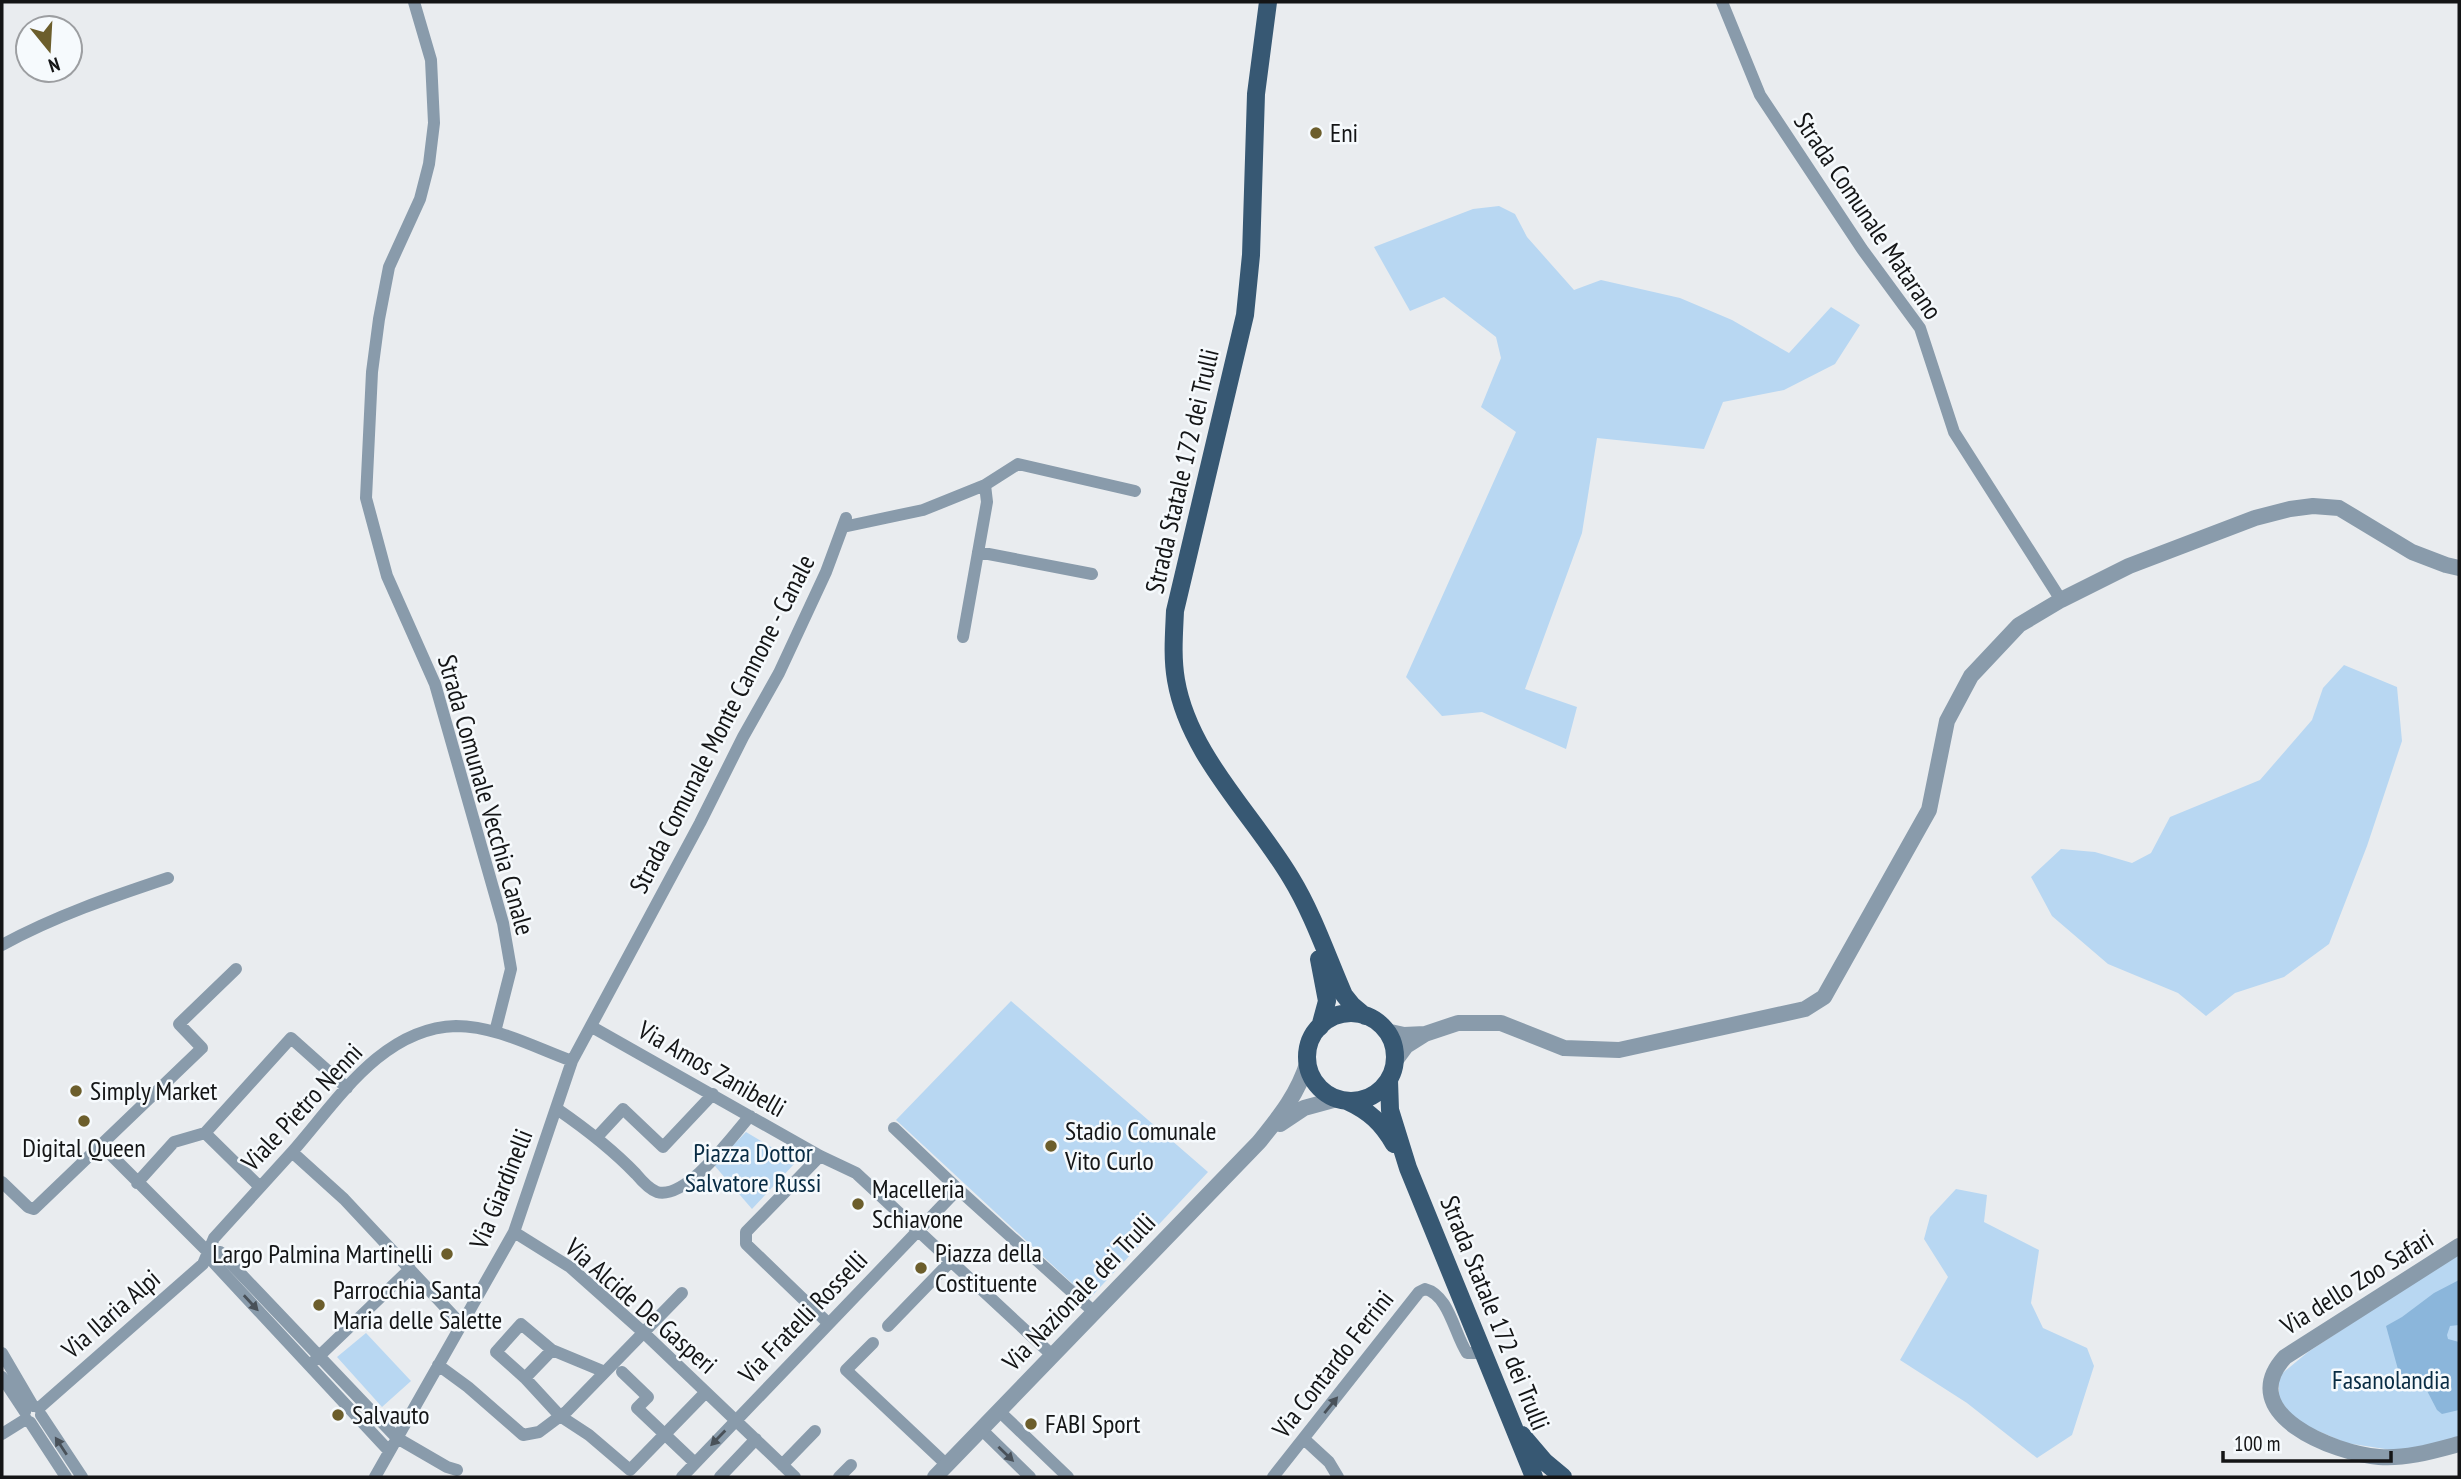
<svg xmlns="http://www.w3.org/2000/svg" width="2461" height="1479" font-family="'PT Sans Narrow',sans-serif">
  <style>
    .green { fill: #b8d7f2 }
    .water { fill: #8bb6db }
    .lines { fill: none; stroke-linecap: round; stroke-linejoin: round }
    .minor { stroke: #899bab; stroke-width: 12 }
    .tertiary { stroke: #899bab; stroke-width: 16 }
    .primary { stroke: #375873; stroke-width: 18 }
    .oneway { fill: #495159 }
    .poi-dot { fill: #6c5e2c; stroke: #f6fafd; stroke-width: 2.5 }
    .labels { text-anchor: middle; stroke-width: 5; stroke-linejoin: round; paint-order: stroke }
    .poi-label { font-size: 26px; fill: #141516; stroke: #f6fafd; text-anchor: start }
    .street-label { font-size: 26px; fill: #141516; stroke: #f6fafd }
    .park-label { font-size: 26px; fill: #092c44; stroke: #f6fafd }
  </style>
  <rect width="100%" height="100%" fill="#e9ecef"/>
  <path class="green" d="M1499,206L1515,214L1527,237L1574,290L1601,280L1680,298L1732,320L1789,353L1831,307L1860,325L1835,364L1784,390L1723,402L1704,449L1597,438L1582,533L1525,689L1577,707L1566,749L1482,712L1442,716L1406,677L1516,432L1481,407L1501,358L1496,337L1444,297L1410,311L1374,247L1473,209Z
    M2344,665L2397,687L2402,741L2367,846L2329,944L2284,977L2235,993L2206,1016L2178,993L2108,964L2052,916L2031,877L2061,849L2095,852L2132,863L2151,853L2170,817L2260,780L2312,720L2323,688Z
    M1011,1001L1208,1172L1089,1299L896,1120Z
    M746,1132L796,1162L752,1209L714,1165Z
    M1956,1189L1987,1195L1984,1222L2039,1250L2031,1303L2043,1328L2087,1348L2094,1366L2072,1435L2037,1458L1967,1403L1900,1360L1948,1277L1924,1239L1930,1217Z
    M2459,1253V1438L2398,1451L2346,1443L2295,1421L2279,1398V1376L2308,1352Z
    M366,1333L411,1381L382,1407L337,1357Z"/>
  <path class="water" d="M2459,1280V1325L2450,1326L2447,1335L2448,1339L2459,1342V1410L2442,1414L2437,1410L2423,1383L2399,1373L2386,1326L2402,1317L2434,1293Z"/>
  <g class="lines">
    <path class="minor" d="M414,2L431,60L434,123L429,164L420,199L389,267L379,319L372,372L366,498L387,576L435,684L503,923L511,969L495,1032
      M1722,2L1760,95L1862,249L1920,328L1954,432L2061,600
      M843,527L923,510L985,485L1018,464L1135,491
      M978,552L1092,574
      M963,637L987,502L985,485
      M2,945C55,916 111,897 168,878
      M592,1027L820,1156L856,1173L1052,1355
      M557,1109C586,1129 612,1149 636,1174C641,1180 649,1189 657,1192C687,1200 732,1136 750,1116
      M894,1128L958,1189L1093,1311
      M205,1133L260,1187
      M597,1137L623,1109L663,1147L713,1094
      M101,1145L207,1251L214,1263L389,1451
      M292,1152L344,1199L461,1324
      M820,1156L746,1232V1244L828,1323
      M2,1182L28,1207L34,1209L202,1048L179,1024L236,969
      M137,1183L174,1142L205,1133L291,1038L347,1088
      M514,1232L570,1267L643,1332L795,1477
      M207,1251L220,1252L397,1438L447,1467L457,1470
      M888,1326L951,1261
      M873,1343L846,1370L947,1465
      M2,1353L33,1406
      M314,1361L410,1269
      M438,1365L468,1387L523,1435L539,1432L567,1411L682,1293
      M605,1372L552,1350L521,1324L496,1352L525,1378L560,1416L589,1435L630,1470L705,1393
      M622,1372L648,1397L637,1408L695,1463
      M2,1377L25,1412
      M525,1378L552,1350
      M39,1408L203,1264L214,1238C240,1209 267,1180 293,1151C337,1101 382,1028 456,1026C496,1026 536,1048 572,1061
      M999,1411L1068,1477
      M41,1415L82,1477
      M30,1422L66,1477
      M982,1430L1030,1477
      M2,1434L26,1419
      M1304,1439L1329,1462L1338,1477
      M782,1465L815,1431
      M375,1477L514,1232L572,1061L700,823L743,737L779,673L826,572L846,518
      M682,1477L958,1189
      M720,1477L756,1439
      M839,1477L851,1465
      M1273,1477L1419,1292L1425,1289C1449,1295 1454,1333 1467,1353H1482"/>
    <path class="tertiary" d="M1386,1031L1404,1035L1425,1034L1406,1046L1395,1061
      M1425,1034L1458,1023H1501L1564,1048L1619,1050L1805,1009L1824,997L1929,810L1947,721L1971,676L2019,625L2061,600L2129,566L2255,518L2290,509L2313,506L2339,508L2412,552L2446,565L2459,568
      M1280,1124L1304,1108L1337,1099
      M2459,1246L2285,1357C2233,1414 2334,1453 2379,1457C2406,1459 2433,1451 2459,1444
      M935,1477L1259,1142C1280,1116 1298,1094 1308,1061"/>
    <path class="primary" d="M1268,2L1256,94L1251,255L1245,315L1175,611C1174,634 1172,657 1176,680C1189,756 1253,814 1291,878C1313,914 1327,956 1344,995L1352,1005L1365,1016
      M1319,959L1327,1001L1320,1027
      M1307 1057a44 44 0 1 1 88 0a44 44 0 1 1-88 0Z
      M1389,1080L1390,1110L1408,1168L1534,1477
      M1347,1101C1369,1111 1382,1123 1394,1144
      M1522,1435L1545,1462L1563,1477"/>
  </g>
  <defs><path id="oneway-solid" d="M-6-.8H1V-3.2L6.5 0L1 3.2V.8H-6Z" transform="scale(1.75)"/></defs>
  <g class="oneway">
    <use href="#oneway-solid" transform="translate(251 1303) rotate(47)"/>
    <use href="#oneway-solid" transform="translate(1331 1405) rotate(-51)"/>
    <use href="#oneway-solid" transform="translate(718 1438) rotate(134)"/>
    <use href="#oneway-solid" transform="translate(61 1446) rotate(-123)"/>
    <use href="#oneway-solid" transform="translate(1006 1454) rotate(44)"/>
  </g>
  <g class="poi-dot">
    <circle cx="1316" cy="133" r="7"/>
    <circle cx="76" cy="1091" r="7"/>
    <circle cx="84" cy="1121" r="7"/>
    <circle cx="1051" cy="1146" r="7"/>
    <circle cx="858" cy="1204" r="7"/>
    <circle cx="447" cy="1254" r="7"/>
    <circle cx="921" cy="1268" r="7"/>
    <circle cx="319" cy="1305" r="7"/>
    <circle cx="338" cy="1415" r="7"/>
    <circle cx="1031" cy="1424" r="7"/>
  </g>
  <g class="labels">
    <g class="poi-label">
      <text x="1330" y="142">Eni</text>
      <text x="90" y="1100">Simply Market</text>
      <text x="1065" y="1140">Stadio Comunale<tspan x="1065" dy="30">Vito Curlo</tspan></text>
      <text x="84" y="1157" text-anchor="middle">Digital Queen</text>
      <text x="872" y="1198">Macelleria<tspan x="872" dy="30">Schiavone</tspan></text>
      <text x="935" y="1262">Piazza della<tspan x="935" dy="30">Costituente</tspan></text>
      <text x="433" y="1263" text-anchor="end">Largo Palmina Martinelli</text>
      <text x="333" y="1299">Parrocchia Santa<tspan x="333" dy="30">Maria delle Salette</tspan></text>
      <text x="352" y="1424">Salvauto</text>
      <text x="1045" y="1433">FABI Sport</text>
    </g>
    <g class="street-label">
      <text transform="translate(1868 216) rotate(56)" y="9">Strada Comunale Matarano</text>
      <text transform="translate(1182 471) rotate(-77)" y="9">Strada Statale 172 dei Trulli</text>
      <text transform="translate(722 724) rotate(-63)" y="9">Strada Comunale Monte Cannone - Canale</text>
      <text transform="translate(486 795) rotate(74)" y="9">Strada Comunale Vecchia Canale</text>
      <text transform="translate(712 1069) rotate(30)" y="9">Via Amos Zanibelli</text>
      <text transform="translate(302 1107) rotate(-47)" y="9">Viale Pietro Nenni</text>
      <text transform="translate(501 1189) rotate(-68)" y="9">Via Giardinelli</text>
      <text transform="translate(2357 1282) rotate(-32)" y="9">Via dello Zoo Safari</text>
      <text transform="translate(1079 1292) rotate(-46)" y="9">Via Nazionale dei Trulli</text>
      <text transform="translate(641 1306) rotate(41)" y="9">Via Alcide De Gasperi</text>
      <text transform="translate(1495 1313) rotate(68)" y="9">Strada Statale 172 dei Trulli</text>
      <text transform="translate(111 1314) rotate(-41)" y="9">Via Ilaria Alpi</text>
      <text transform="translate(803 1317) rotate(-46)" y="9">Via Fratelli Rosselli</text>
      <text transform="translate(1333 1364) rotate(-52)" y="9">Via Contardo Ferrini</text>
    </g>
    <g class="park-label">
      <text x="753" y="1162">Piazza Dottor<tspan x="753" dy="30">Salvatore Russi</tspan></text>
      <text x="2391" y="1389">Fasanolandia</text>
    </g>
  </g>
  <rect width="2461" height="1479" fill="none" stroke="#141516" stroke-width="7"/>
  <g transform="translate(49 49) rotate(162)"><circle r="33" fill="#f6fafd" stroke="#9c9ea1" stroke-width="2"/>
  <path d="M0-5L12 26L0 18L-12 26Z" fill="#6c5e2c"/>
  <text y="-10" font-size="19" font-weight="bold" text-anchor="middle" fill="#141516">N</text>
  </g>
  <path d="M2223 1451v10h168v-10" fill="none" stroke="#141516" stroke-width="3.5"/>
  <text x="2234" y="1451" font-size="21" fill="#141516" stroke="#f6fafd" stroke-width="5" paint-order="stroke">100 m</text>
</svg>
